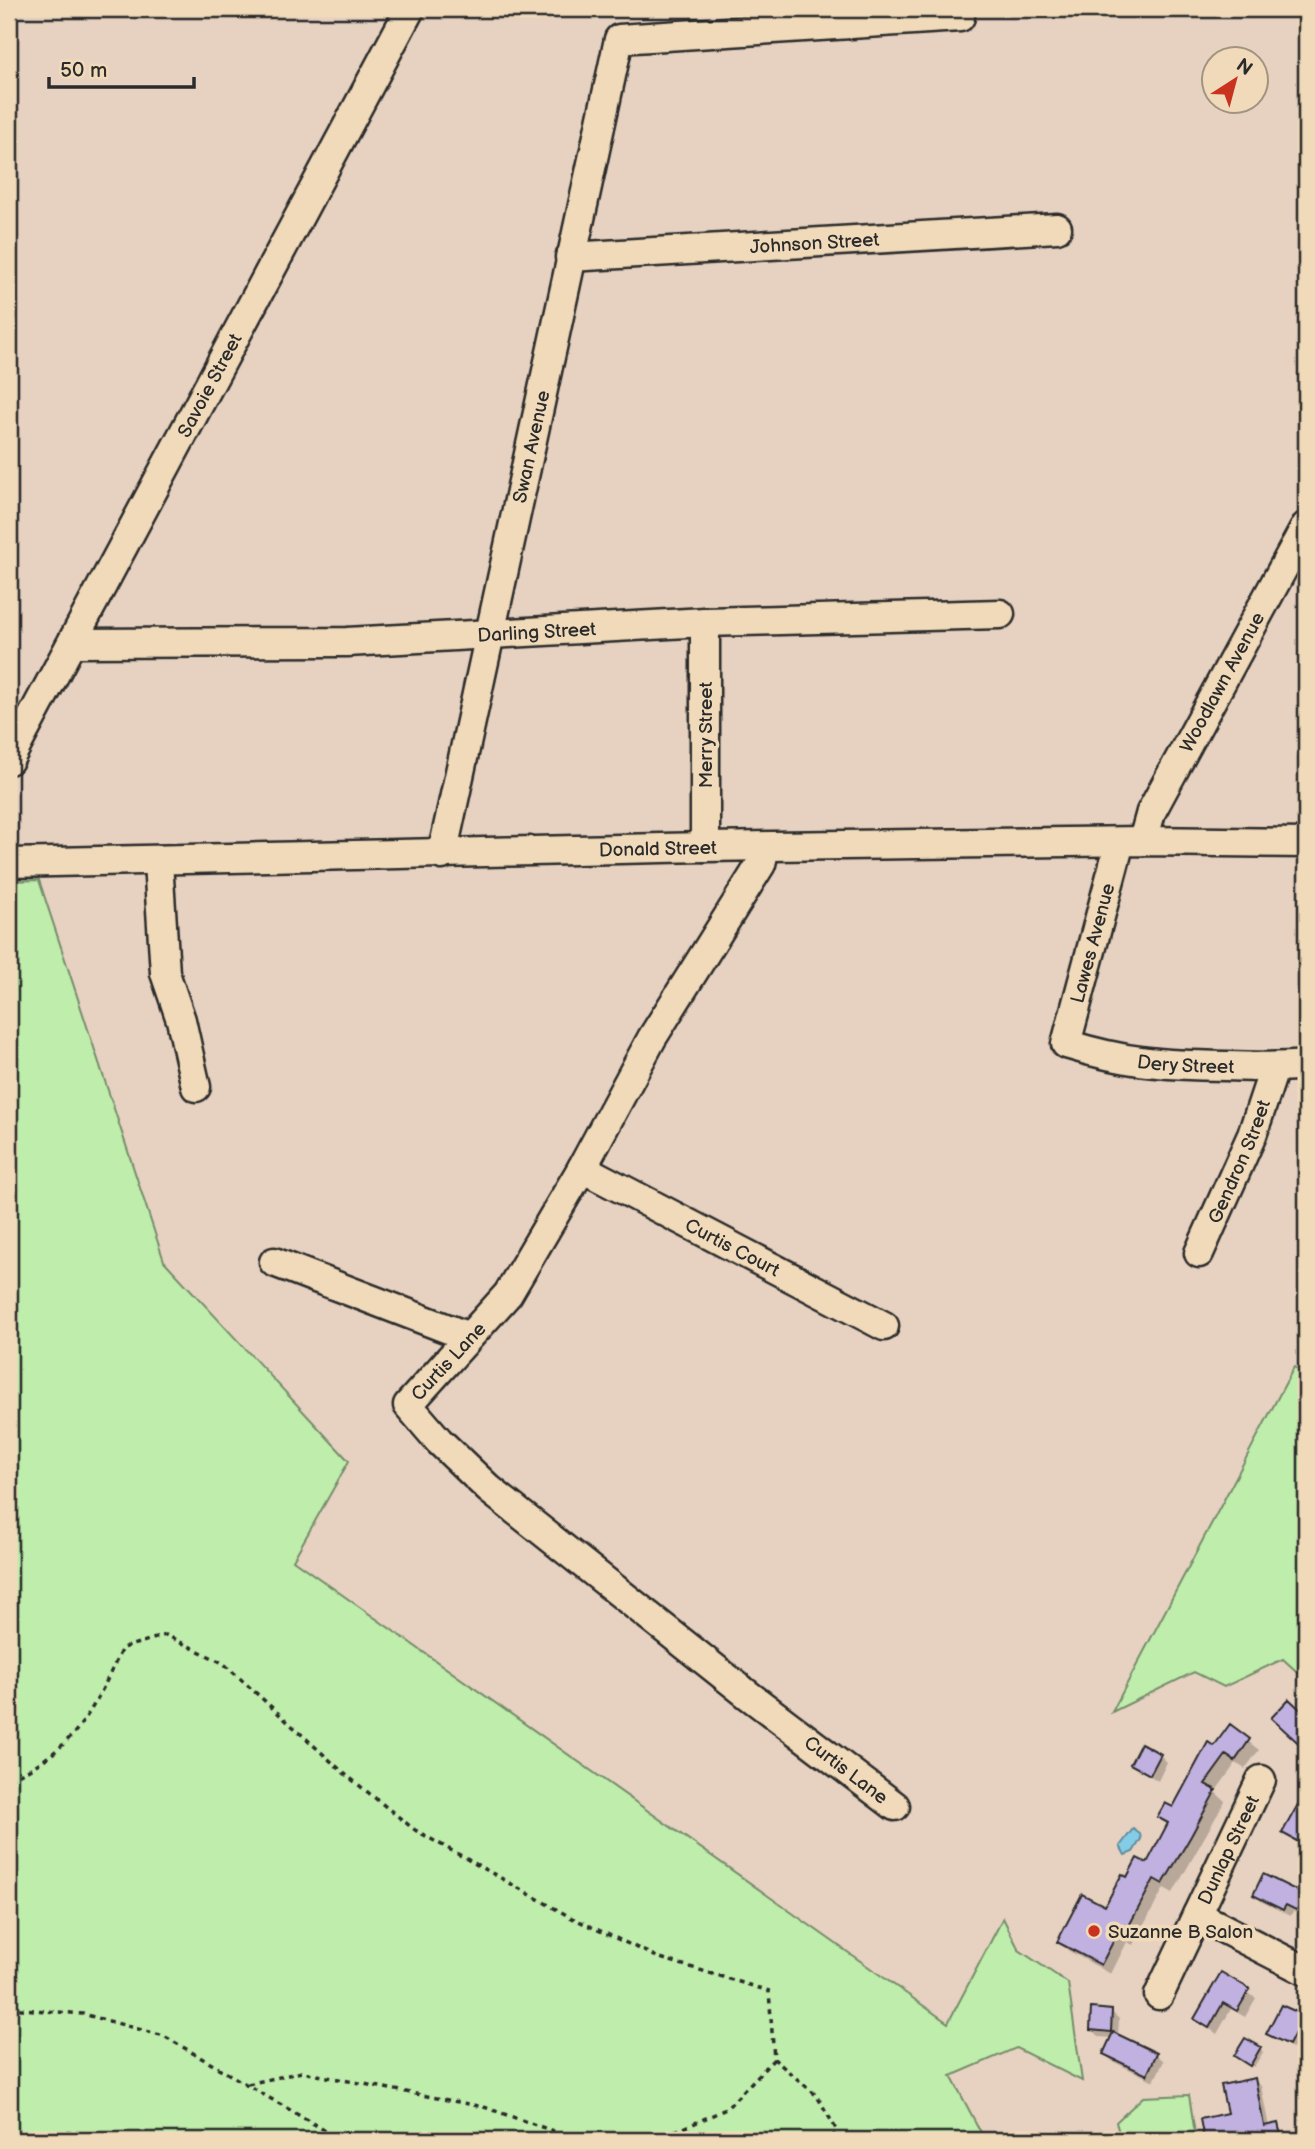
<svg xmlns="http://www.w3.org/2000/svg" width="1315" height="2149" font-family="'Balsamiq Sans',sans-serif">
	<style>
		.green { fill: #bfedab; stroke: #758c6b; stroke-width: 2 }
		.water { fill: #85cce6; stroke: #618c9b; stroke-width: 2 }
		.shadow { fill: #0003 }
		.building { fill: #c1b1e1; stroke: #2b2b2b; stroke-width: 2 }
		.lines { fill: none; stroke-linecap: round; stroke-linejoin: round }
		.minor-casing { stroke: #2b2b2b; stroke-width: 33 }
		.path { stroke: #2b2b2b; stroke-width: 3.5; stroke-dasharray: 5 5; stroke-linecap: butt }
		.minor { stroke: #f0dab9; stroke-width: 28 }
		.poi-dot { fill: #c8321e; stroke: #f0dab9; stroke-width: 2.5 }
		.labels { text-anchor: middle; stroke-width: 7; stroke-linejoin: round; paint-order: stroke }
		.street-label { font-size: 19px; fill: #2b2b2b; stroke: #f0dab9 }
		.poi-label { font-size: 19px; fill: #2b2b2b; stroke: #f0dab9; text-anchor: start }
	</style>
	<rect width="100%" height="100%" fill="#e7d2c1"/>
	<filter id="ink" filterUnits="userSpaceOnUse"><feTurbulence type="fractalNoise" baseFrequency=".0143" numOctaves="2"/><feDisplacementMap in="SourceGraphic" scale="14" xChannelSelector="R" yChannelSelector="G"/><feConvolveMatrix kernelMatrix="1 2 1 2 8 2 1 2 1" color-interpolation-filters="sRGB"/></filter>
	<g filter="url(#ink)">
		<!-- green -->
		<path class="green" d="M39,880L164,1261L349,1461L293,1560L948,2023L1003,1918L1019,1950L1068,1983L1082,2081L1016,2048L951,2076L985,2140H9V881Z
			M1294,1367L1306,1374V1680L1283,1659L1224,1687L1194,1672L1112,1712Z
			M1189,2095L1196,2140H1121L1116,2122L1143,2097Z"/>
		<!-- water -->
		<path class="water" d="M1133,1829L1140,1834L1141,1839L1133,1852L1125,1855L1120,1846Z"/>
		<!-- shadow -->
		<path class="shadow" d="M1230,1727L1259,1750L1245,1769L1236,1763L1215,1792L1225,1801L1173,1893L1164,1888L1133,1945L1127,1942L1111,1974L1069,1951L1059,1942L1105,1908L1128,1879L1147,1865L1169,1826L1160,1817L1173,1809Z
			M1160,1755L1167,1762L1158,1781L1132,1764Z
			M1306,1794V1848L1285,1832Z
			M1264,1876L1306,1897V1917L1293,1911L1291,1916L1262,1902L1255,1894Z
			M1221,1975L1256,1998L1245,2017L1231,2009L1217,2034L1196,2019Z
			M1112,2012L1119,2019L1118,2036L1156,2054L1164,2061L1154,2081L1112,2061L1105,2054L1112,2038L1099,2037L1092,2030Z
			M1302,2017L1306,2021V2031L1297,2051L1269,2034Z
			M1260,2048L1263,2052L1254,2067L1239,2059Z
			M1254,2080L1261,2086L1269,2127L1278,2125L1287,2140H1209Z"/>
		<!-- building -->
		<path class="building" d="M1289,1699L1306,1715V1750L1271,1718Z
			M1230,1724L1250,1739L1235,1761L1226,1755L1205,1784L1216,1790L1191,1836L1163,1884L1154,1879L1123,1937L1117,1934L1101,1965L1057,1942L1082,1894L1105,1906L1122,1874L1127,1877L1137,1858L1147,1863L1168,1823L1157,1817L1165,1803L1173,1807L1208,1742L1214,1746Z
			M1141,1743L1161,1754L1150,1775L1130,1764Z
			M1306,1790V1846L1282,1833Z
			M1263,1874L1306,1895V1915L1286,1905L1283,1910L1253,1895Z
			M1221,1972L1250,1989L1237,2011L1223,2003L1209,2028L1194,2019Z
			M1281,2005L1304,2015L1289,2045L1266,2034Z
			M1091,2008L1112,2010L1111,2032L1090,2030Z
			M1113,2032L1157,2053L1147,2075L1103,2054Z
			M1245,2038L1261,2047L1250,2066L1234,2056Z
			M1255,2078L1264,2126L1278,2123L1282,2140H1204L1200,2119L1227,2113L1221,2085Z"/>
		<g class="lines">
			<!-- minor casing -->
			<g class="minor-casing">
				<g id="minor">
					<path id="s1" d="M570,257L1057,228"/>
					<path d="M705,622V847"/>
					<path id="s2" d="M73,643L347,642L705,622L1000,614"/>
					<path id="s3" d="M9,760L410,9"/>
					<path id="s4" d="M1143,841L1151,812L1306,526"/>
					<path id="s5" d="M1120,842L1066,1044C1127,1063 1163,1065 1226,1066C1253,1067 1279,1068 1306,1065"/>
					<path id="s6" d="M765,847L761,864L652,1038L582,1168L508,1294L408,1405L439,1441L489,1489L747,1694L895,1806"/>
					<path id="s7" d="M442,855L619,39L960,17"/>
					<path d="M158,862L165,973L181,1020L196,1087"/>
					<path id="s8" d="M9,863L705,847L1143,841L1306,843"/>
					<path id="s9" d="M582,1168L884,1326"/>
					<path id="s10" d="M1199,1253L1252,1135L1274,1069"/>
					<path d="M274,1262L469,1337"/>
					<path d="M1197,1915L1306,1971"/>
					<path id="s11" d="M1159,1995L1261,1780"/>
				</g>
			</g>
			<!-- path -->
			<path class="path" d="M9,1779C76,1749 93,1711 122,1648L166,1635L223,1663L345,1774L415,1830L572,1918L657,1957L769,1991L774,2059L817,2096L836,2129L832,2140
				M9,2008L83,2014L164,2036L341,2140
				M248,2084L302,2072L484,2107L579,2140
				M646,2140L684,2128L726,2109L774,2059"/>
			<!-- minor -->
			<use href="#minor" class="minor"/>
		</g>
	</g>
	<!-- markers -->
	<circle class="poi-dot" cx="1094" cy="1931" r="7"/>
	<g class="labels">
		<!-- street labels -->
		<g class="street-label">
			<text dy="7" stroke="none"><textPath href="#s1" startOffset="245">Johnson Street</textPath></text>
			<text dy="7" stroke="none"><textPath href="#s3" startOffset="425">Savoie Street</textPath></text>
			<text dy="7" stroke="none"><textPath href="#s7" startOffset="418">Swan Avenue</textPath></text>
			<text dy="7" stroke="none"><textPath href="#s2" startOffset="464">Darling Street</textPath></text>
			<text dy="7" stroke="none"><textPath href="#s4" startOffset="178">Woodlawn Avenue</textPath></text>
			<text transform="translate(705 735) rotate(-90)" y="7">Merry Street</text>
			<text dy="7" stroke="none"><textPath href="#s8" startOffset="649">Donald Street</textPath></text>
			<text transform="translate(1092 943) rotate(-75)" y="7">Lawes Avenue</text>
			<text dy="7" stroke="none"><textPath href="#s5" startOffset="331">Dery Street</textPath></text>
			<text dy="7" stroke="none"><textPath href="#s10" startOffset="100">Gendron Street</textPath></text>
			<text dy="7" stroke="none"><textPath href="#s9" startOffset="170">Curtis Court</textPath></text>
			<text transform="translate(448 1361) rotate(-47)" y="7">Curtis Lane</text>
			<text dy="7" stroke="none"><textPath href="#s6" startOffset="1237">Curtis Lane</textPath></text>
			<text dy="7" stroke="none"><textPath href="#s11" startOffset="161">Dunlap Street</textPath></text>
		</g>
		<!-- poi labels -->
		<g class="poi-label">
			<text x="1108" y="1938">Suzanne B Salon</text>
		</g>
	</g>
	<!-- margin -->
	<rect width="1315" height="2149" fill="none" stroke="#f0dab9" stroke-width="35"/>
	<rect x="18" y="18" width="1280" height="2114" fill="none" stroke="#2b2b2b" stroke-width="2.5" filter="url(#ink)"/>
	<!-- north arrow -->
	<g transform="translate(1235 80) rotate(36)"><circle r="33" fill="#f0dab9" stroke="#a19480" stroke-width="2"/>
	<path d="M0-5L12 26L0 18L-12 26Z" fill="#c8321e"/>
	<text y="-10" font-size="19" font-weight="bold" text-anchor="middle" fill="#2b2b2b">N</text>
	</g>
	<!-- scale -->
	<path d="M49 77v10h145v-10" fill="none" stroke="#2b2b2b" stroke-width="3.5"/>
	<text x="60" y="77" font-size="21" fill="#2b2b2b" stroke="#f0dab9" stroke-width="5" paint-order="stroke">50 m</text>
</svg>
